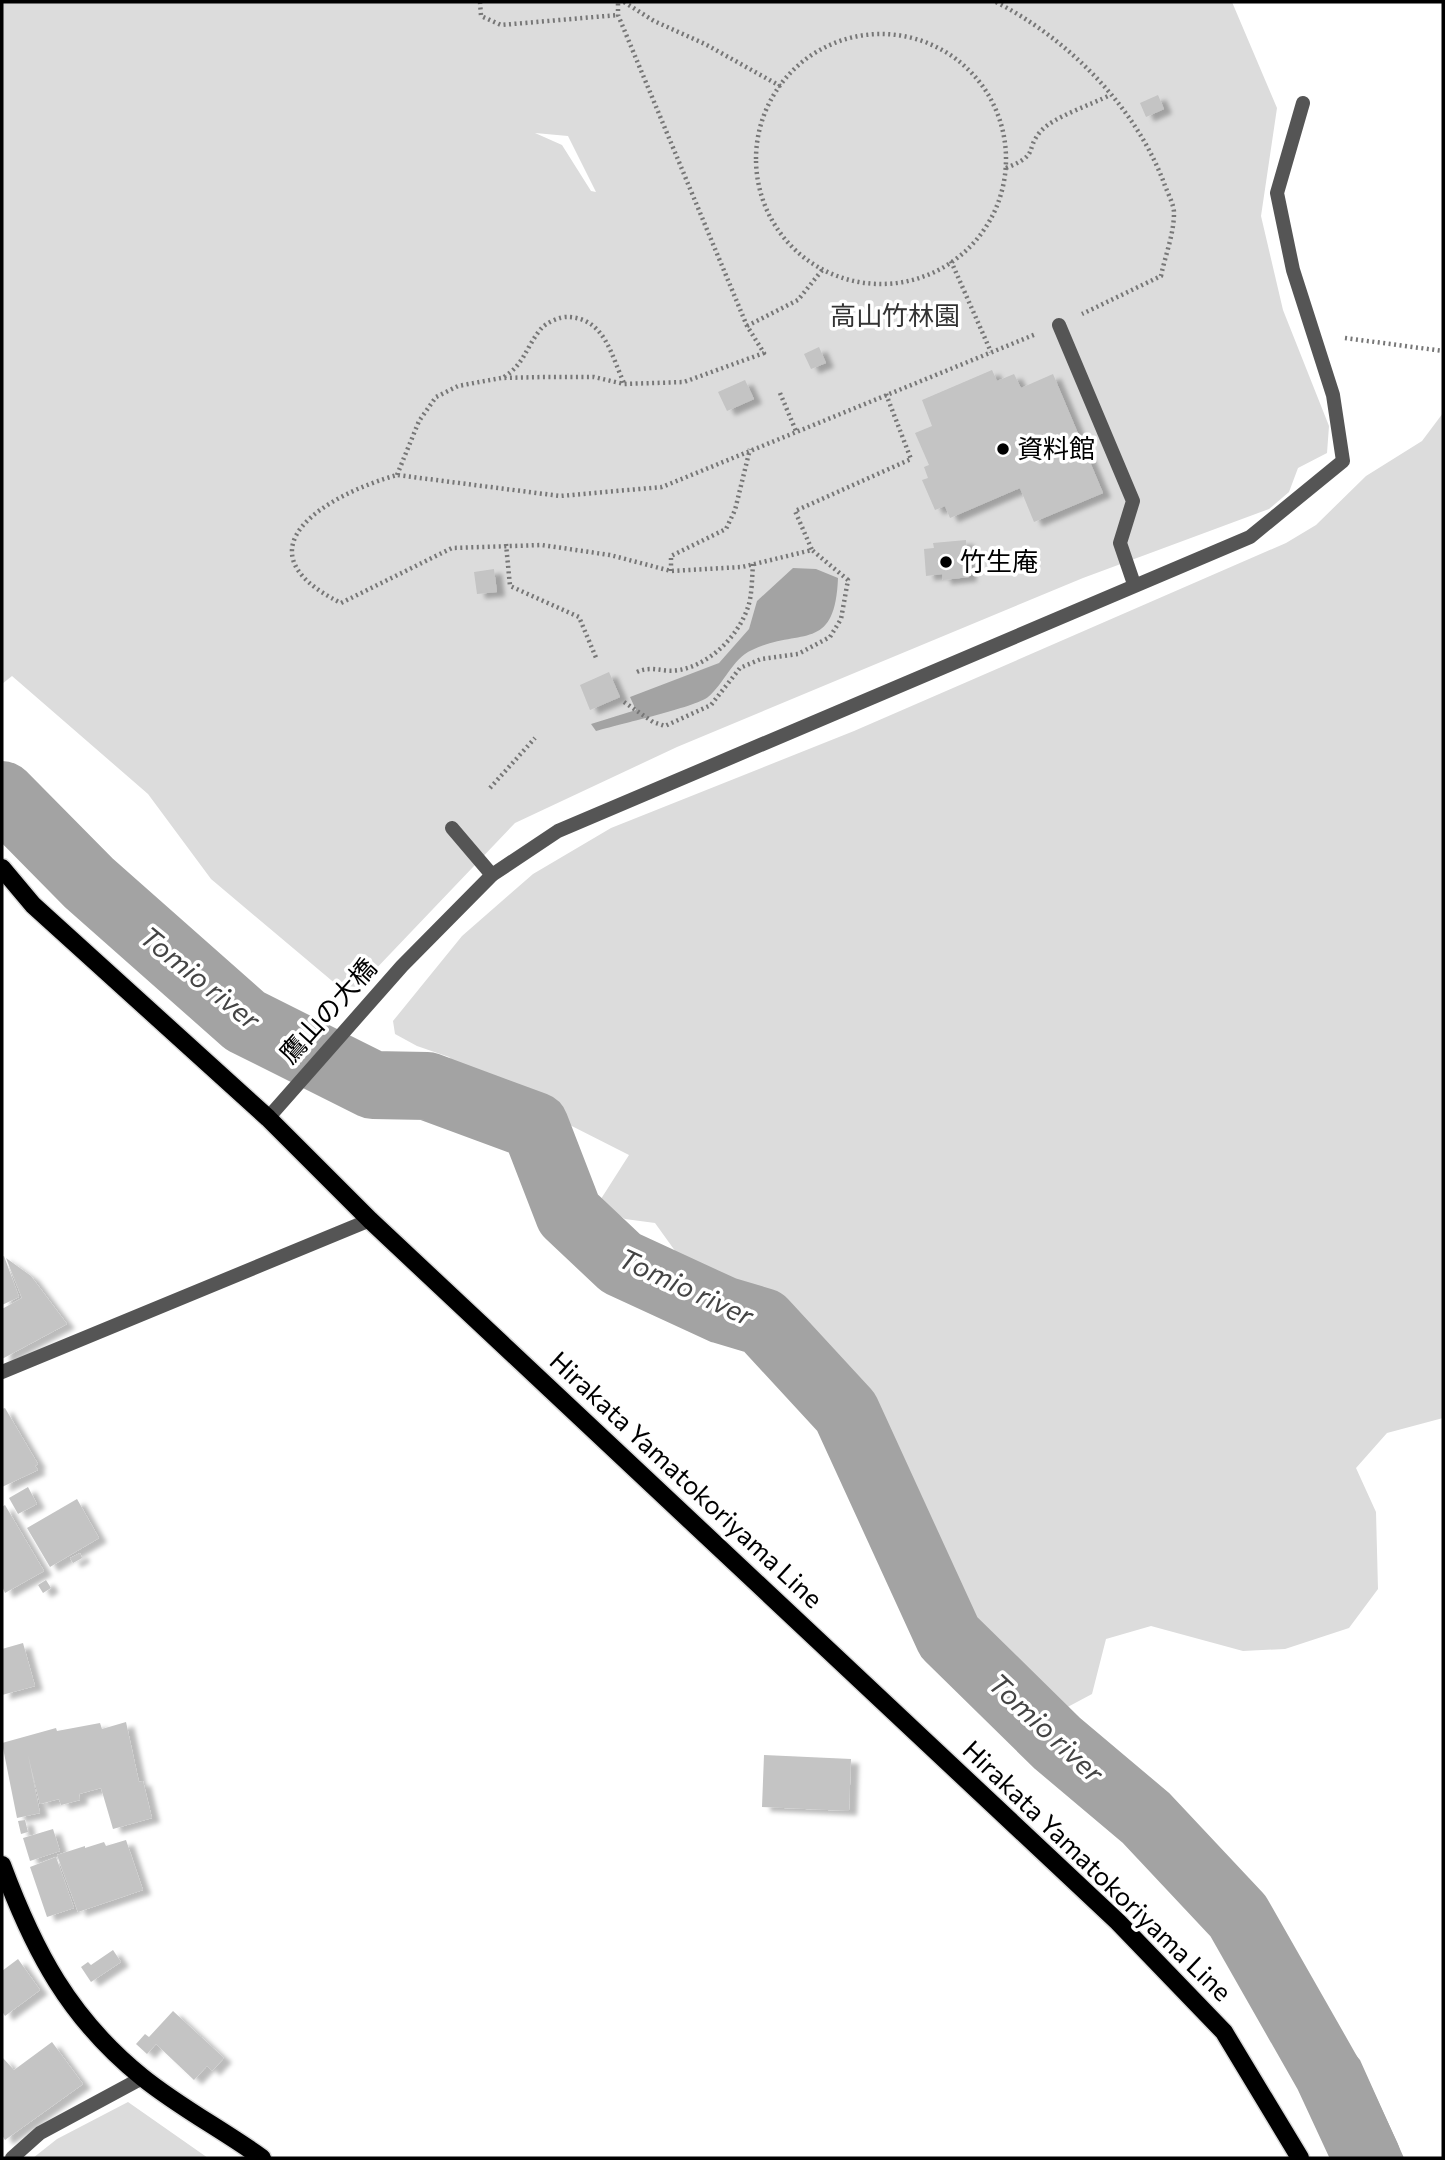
<svg xmlns="http://www.w3.org/2000/svg" width="1445" height="2160" font-family="Commissioner,'Noto Sans JP',sans-serif">
	<style>
		.green { fill: #dcdcdc; fill-rule: evenodd }
		.water { fill: #a3a3a3 }
		.lines { fill: none; stroke-linecap: round; stroke-linejoin: round }
		.river { stroke: #a3a3a3; stroke-width: 68 }
		.building { fill: #c4c4c4; filter: url(#shadow) }
		.primary-casing { stroke: #dbdbdb; stroke-width: 21 }
		.path { stroke: #777; stroke-width: 4.5; stroke-dasharray: 2 3.5; stroke-linecap: butt }
		.service { stroke: #555; stroke-width: 14 }
		.minor { stroke: #555; stroke-width: 14 }
		.primary { stroke: #000; stroke-width: 18 }
		.poi-dot { fill: #000; stroke: #fff; stroke-width: 2.5 }
		.labels { text-anchor: middle; stroke-width: 7; stroke-linejoin: round; paint-order: stroke }
		.park-label { font-size: 26px; fill: #333; stroke: #fff }
		.poi-label { font-size: 26px; fill: #000; stroke: #fff; text-anchor: start }
		.street-label { font-size: 26px; fill: #000; stroke: #fff }
		.water-label { font-size: 28px; font-style: italic; fill: #444; stroke: #fff }
	</style>
	<defs>
		<filter id="shadow"><feDropShadow dx="8" dy="4.5" stdDeviation="2" flood-color="#0004"/></filter>
	</defs>
	<rect width="100%" height="100%" fill="#fff"/>
	<!-- green -->
	<path class="green" d="M2,2H1232L1277,108L1261,216L1283,310L1329,426L1327,453L1298,468L1289,492L1269,509L1083,578L876,664L677,747L515,823L350,996L211,879L148,794L12,676L2,684ZM535,133L568,136L596,192L591,191L562,145Z
		M1443,413V1418L1387,1433L1356,1468L1376,1512L1378,1589L1349,1628L1285,1649L1243,1651L1151,1626L1106,1639L1092,1694L1062,1710L999,1664L960,1587L923,1536L884,1449L822,1343L759,1287L691,1273L655,1223L625,1219L599,1202L629,1155L552,1116L479,1089L449,1057L417,1046L395,1034L393,1021L462,936L533,874L611,828L854,731L1286,543L1316,525L1366,476L1422,441Z
		M128,2102L208,2158H33L57,2139Z"/>
	<!-- water -->
	<path class="water" d="M793,568L816,569L838,578C835,654 800,627 752,650C732,659 724,684 708,697C696,707 616,725 596,731L591,724L636,710L630,697L719,663L749,629L757,601Z
		M1238,1916L1360,2060L1404,2158H1352L1269,2009Z"/>
	<g class="lines">
		<!-- river -->
		<path class="river" d="M2,795L89,883L245,1021L373,1085L427,1086L535,1126L569,1214L621,1263L723,1310L763,1322L846,1412L949,1637L1057,1743L1146,1818L1238,1916L1328,2074L1367,2158"/>
	</g>
	<!-- building -->
	<path class="building" d="M1158,95L1164,109L1146,117L1140,103Z
		M819,347L826,363L811,369L804,354Z
		M992,370L997,381L1014,374L1021,388L1053,374L1103,493L1034,522L1020,488L950,518L945,506L935,510L922,480L928,478L924,467L929,465L915,433L932,426L922,400Z
		M745,380L754,399L727,411L718,392Z
		M966,540L969,577L943,580L942,574L926,576L924,549L934,548L933,543Z
		M494,569L497,592L477,594L474,572Z
		M609,672L620,697L590,710L580,685Z
		M4,1256L19,1297L2,1305V1257Z
		M6,1258L31,1276L67,1324L2,1359V1309L22,1298Z
		M5,1408L38,1464L35,1466L38,1470L2,1487V1409Z
		M28,1487L37,1504L18,1514L9,1498Z
		M77,1499L99,1538L50,1567L27,1528Z
		M5,1505L44,1571L5,1593L2,1586V1507Z
		M80,1553L82,1558L73,1563L70,1558Z
		M46,1580L51,1588L43,1593L38,1585Z
		M23,1643L35,1686L2,1695V1649Z
		M126,1722L139,1782L143,1781L152,1818L113,1829L101,1788L79,1794L80,1800L61,1805L59,1799L40,1804L28,1755L40,1813L17,1818L2,1743L56,1728L57,1731L100,1723L102,1729Z
		M764,1755L851,1759L849,1811L762,1807Z
		M25,1820L28,1832L21,1834L18,1821Z
		M53,1829L60,1851L30,1861L23,1838Z
		M126,1840L143,1890L78,1912L57,1855L85,1846V1848L104,1842L106,1846Z
		M56,1857L74,1908L47,1917L30,1867Z
		M113,1950L121,1962L91,1982L81,1967L88,1962L91,1965Z
		M18,1959L40,1990L5,2016L2,2011V1971Z
		M173,2011L224,2058L212,2071L207,2066L194,2080L156,2044L147,2054L136,2044L145,2034L149,2037Z
		M52,2042L83,2084L5,2140L2,2135V2057L14,2070Z"/>
	<g class="lines">
		<!-- primary casing -->
		<g class="primary-casing">
			<path id="primary" d="M2,868L33,905L268,1118L370,1220L1118,1922L1224,2032L1300,2158
				M2,1865C34,1951 69,2018 142,2077C179,2107 223,2130 262,2158"/>
		</g>
		<!-- path -->
		<path class="path" d="M480,2L481,16L501,25L618,15
			M624,2L654,21L705,44L782,87
			M996,2C1068,39 1135,106 1164,183C1167,192 1174,204 1174,213C1174,234 1165,256 1161,276L1082,314
			M756 159a125 125 0 1 1 250 0a125 125 0 1 1-250 0Z
			M1006,168C1041,154 1024,150 1041,131C1053,117 1093,104 1110,95
			M951,261L991,352
			M747,326L798,300L823,269
			M1345,338L1443,351
			M504,377C525,363 525,349 540,330C545,323 560,316 569,317C605,319 611,355 624,383
			M780,393L796,431
			M886,394L911,459L795,511L812,550L742,567L671,571L610,555L542,545L452,548L341,603C232,549 329,494 397,475L560,496L662,487L1036,334
			M397,475L419,421L436,397L458,386L501,378L544,377H594L624,384L684,382L764,353L747,326L618,15V2
			M506,544L510,586L579,617L597,660
			M671,571V556L726,529L735,510L750,449
			M637,672C652,665 663,673 679,670C709,665 738,637 748,607C752,596 752,577 753,564
			M624,702L653,722L665,726L711,705L740,668L761,659L798,654L830,637L841,619L848,580L812,550
			M490,788L535,738"/>
		<!-- service -->
		<path class="service" d="M1059,325L1133,501L1120,543L1134,584
			M452,828L492,875"/>
		<!-- minor -->
		<path class="minor" d="M268,1118L402,966L492,875L558,831L1250,537L1343,461L1333,395L1293,270L1277,193L1303,103
			M2,1372L370,1220
			M12,2158L40,2133L142,2078"/>
		<!-- primary -->
		<use href="#primary" class="primary"/>
	</g>
	<!-- markers -->
	<g class="poi-dot">
		<circle cx="1003" cy="449" r="7"/>
		<circle cx="946" cy="562" r="7"/>
	</g>
	<g class="labels">
		<!-- park labels -->
		<g class="park-label">
			<text x="895" y="325">高山竹林園</text>
		</g>
		<!-- poi labels -->
		<g class="poi-label">
			<text x="1017" y="458">資料館</text>
			<text x="960" y="571">竹生庵</text>
		</g>
		<!-- street labels -->
		<g class="street-label">
			<text transform="translate(328 1011) rotate(-48)" y="9">鷹山の大橋</text>
			<text transform="translate(686 1480) rotate(43)" y="9">Hirakata Yamatokoriyama Line</text>
			<text transform="translate(1097 1871) rotate(44)" y="9">Hirakata Yamatokoriyama Line</text>
		</g>
		<!-- water labels -->
		<g class="water-label">
			<text transform="translate(200 978) rotate(39)" y="10">Tomio river</text>
			<text transform="translate(686 1287) rotate(25)" y="10">Tomio river</text>
			<text transform="translate(1046 1728) rotate(43)" y="10">Tomio river</text>
		</g>
	</g>
	<!-- border -->
	<rect width="1445" height="2160" fill="none" stroke="#000000" stroke-width="7"/>
</svg>
